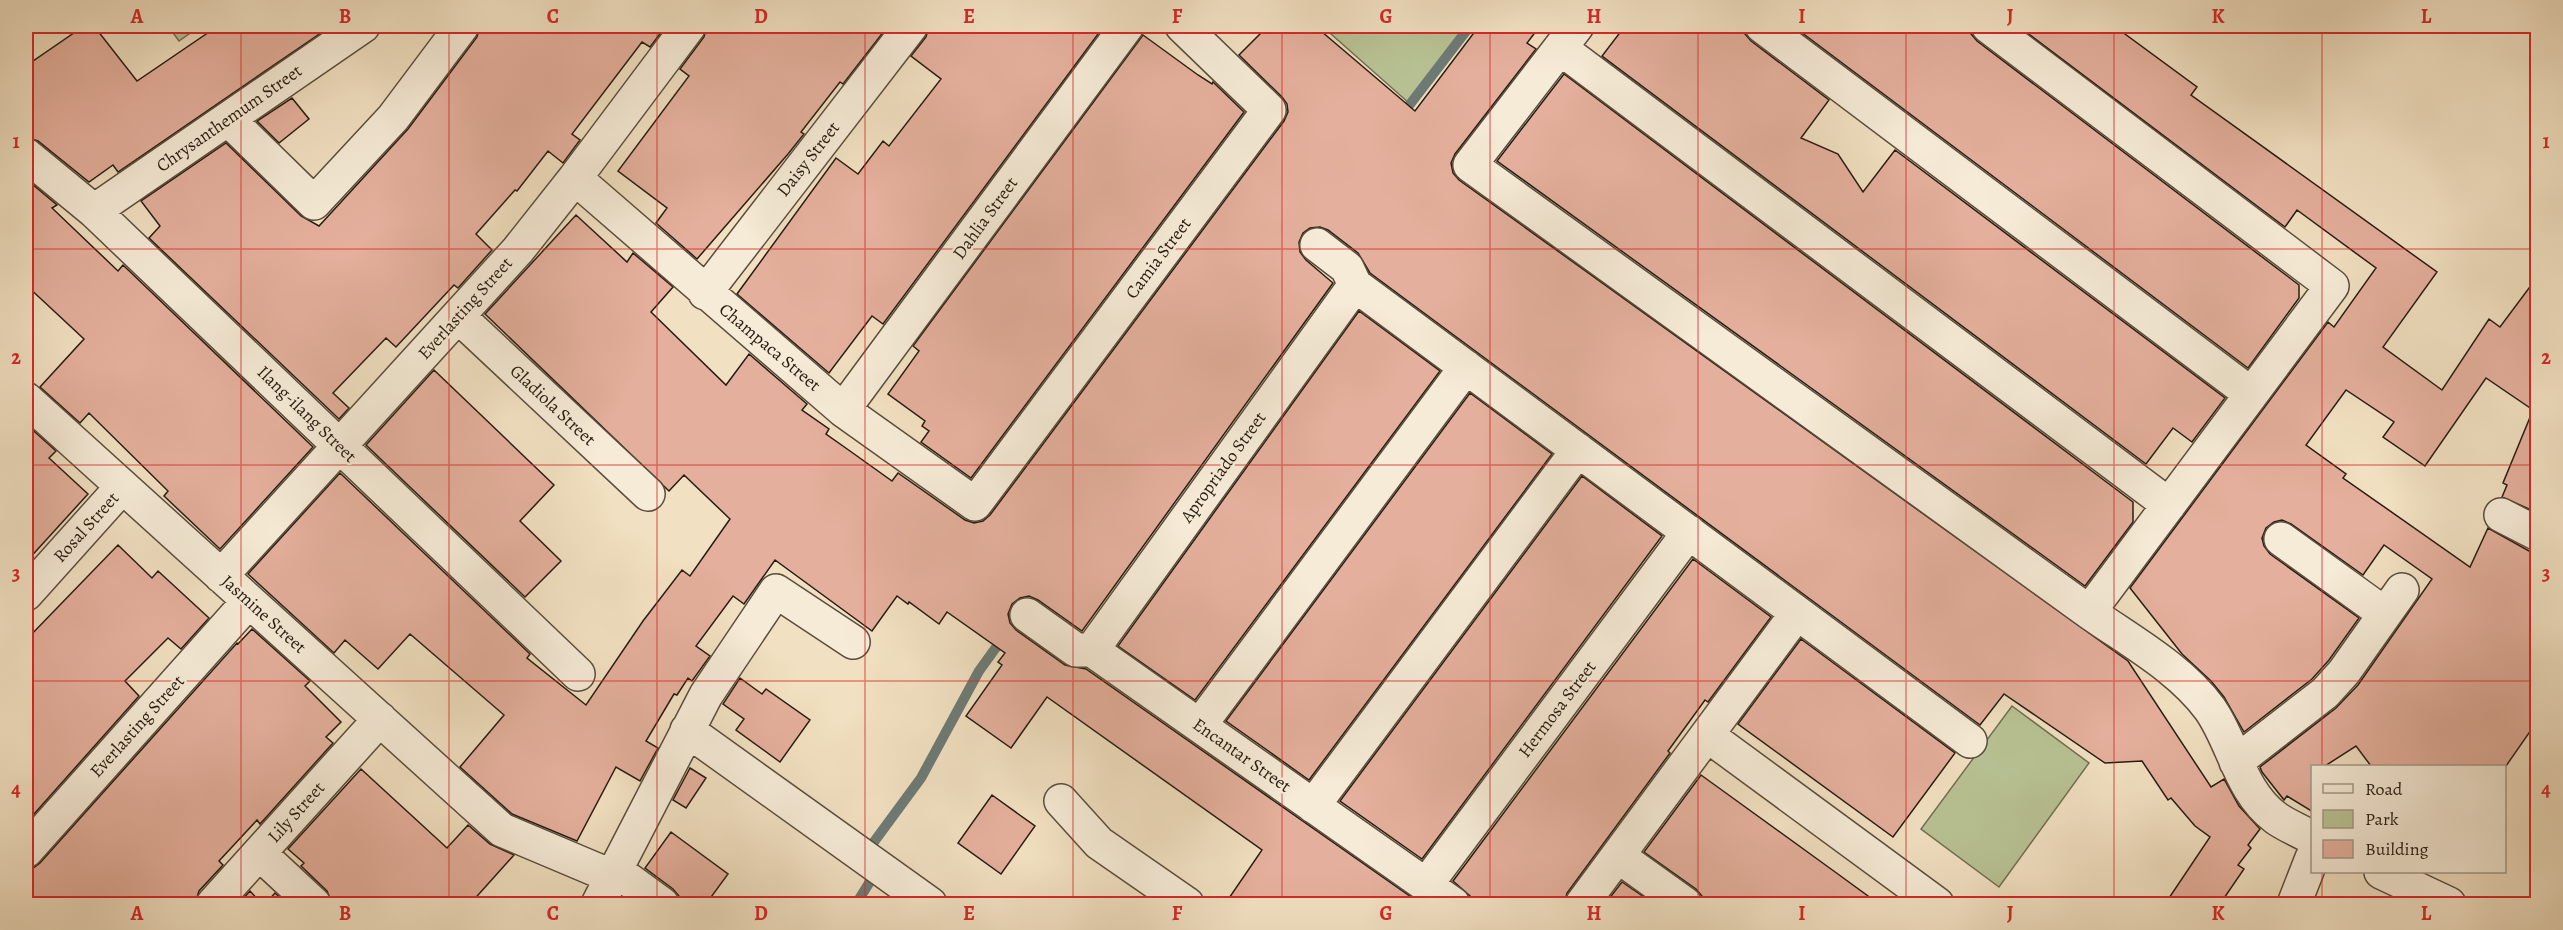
<svg xmlns="http://www.w3.org/2000/svg" width="2563" height="930" font-family="Alegreya,serif">
	<style>
		.green { fill: #b8c294; stroke: #706f52; stroke-width: 1.5 }
		.lines { fill: none; stroke-linecap: round; stroke-linejoin: round }
		.stream { stroke: #6d7b76; stroke-width: 10 }
		.building { fill: #e4af9c; stroke: #271c11; stroke-width: 1.5 }
		.minor-casing { stroke: #5a4d3d; stroke-width: 36 }
		.minor { stroke: #f6ebd7; stroke-width: 33 }
		.grid { fill: none; stroke: #d62828; stroke-width: 1.5; stroke-opacity: 0.55 }
		.labels { text-anchor: middle; stroke-width: 5; stroke-linejoin: round; paint-order: stroke }
		.street-label { font-size: 18px; fill: #271c11; stroke: #f6ebd7 }
		.neatline { fill: none; stroke: #d62828; stroke-width: 2 }
		.grid-label { font-size: 20px; text-anchor: middle; font-weight: bold; fill: #d62828 }
	</style>
	<rect width="100%" height="100%" fill="#f1e0c1"/>
	<filter id="stains"><feTurbulence type="fractalNoise" baseFrequency=".00333" numOctaves="4"/><feColorMatrix values="0 0 0 0 .2 0 0 0 0 .09 0 0 0 0 .02 0 0 0 .5 -.17"/></filter>
	<radialGradient id="worn" r=".72"><stop offset=".6" stop-color="#630" stop-opacity="0"/><stop offset="1" stop-color="#630" stop-opacity=".3"/></radialGradient>
	<!-- green -->
	<path class="green" d="M168,26H200L179,41Z
		M1322,26H1470L1410,104Z
		M2012,706L2089,763L1999,887L1921,829Z"/>
	<g class="lines">
		<!-- stream -->
		<path class="stream" d="M1401,116L1470,26
			M868,850L921,778L979,671L1005,635
			M856,904L871,880"/>
	</g>
	<!-- building -->
	<path class="building" d="M84,26H94L137,81L218,26H331L118,172L113,165L89,182L38,141L26,137V66Z
		M480,26H666L650,47L642,42L572,134L580,140L563,163L548,151L517,191L515,190L476,234L492,250L458,288L454,285L396,347L386,338L333,393L349,408L339,419L149,238L160,226L141,201L226,143L301,216L319,226L408,129L477,37Z
		M707,26H888L843,84L840,82L801,132L804,134L788,154L697,259L656,223L667,208L618,171L689,76L680,69L704,37Z
		M929,26H1104L883,324L872,316L829,373L737,294L836,158L858,174L883,141L889,146L941,79L911,56L926,37Z
		M1268,26H1315L1415,111L1479,26H1540L1527,43L1536,49L1455,154L1451,163L1453,173L1459,180L2128,661L2211,787L2224,779L2239,806L2260,829L2248,845L2251,848L2238,865L2244,869L2220,904H2165L2210,837L2195,826L2171,798L2168,800L2142,761L2105,763L2004,694L1980,725L1370,273L1358,253L1328,230L1320,227L1310,228L1303,233L1299,242L1300,252L1306,260L1333,283L1082,631L1038,600L1029,596L1020,598L1012,604L1008,614L1010,623L1016,630L1065,665L1086,669L1421,904H1225L1262,850L1047,697L1011,748L966,716L1002,665L998,662L1005,653L947,612L939,624L909,602L908,604L897,596L872,631L775,560L744,604L733,596L696,646L710,656L692,681L688,678L677,695L674,694L646,741L658,748L640,781L616,767L577,841L512,814L460,767L504,715L410,634L378,669L345,640L334,653L248,574L340,473L530,654L527,658L586,705L643,621L682,570L690,576L730,519L684,475L669,491L485,314L576,215L627,262L633,253L673,287L651,312L726,385L749,354L807,404L802,410L829,429L826,434L850,451L892,481L898,473L965,520L974,523L983,521L990,515L1284,121L1288,112L1287,104L1282,97L1239,55Z
		M1625,26H1744L1745,34L1751,41L1829,100L1801,138L1838,154L1863,192L1895,150L2225,398L2192,442L2173,428L2146,464L1602,56Z
		M1793,26H1970L1971,34L1977,41L2299,285V298L2248,368Z
		M2018,26H2114L2197,87L2191,95L2437,272L2383,347L2442,390L2489,319L2500,327L2538,276V513L2502,497L2507,485L2503,483L2533,410L2486,378L2425,466L2383,437L2394,422L2346,390L2306,445L2346,474L2343,478L2470,567L2488,528L2529,551L2538,552V720L2506,766H2371L2356,746L2325,766H2313V812L2287,796L2284,800L2262,772L2260,767L2336,708L2358,685L2432,579L2384,545L2363,575L2291,524L2282,520L2274,522L2266,528L2262,538L2264,546L2270,554L2359,618L2329,660L2312,679L2244,732L2224,697L2211,681L2182,654L2130,588L2328,322L2334,327L2376,268L2297,210L2285,227Z
		M1143,35L1198,75L1212,84L1213,82L1244,112L971,478L921,442L929,431L922,426L925,421L888,394L919,351L913,346Z
		M1564,74L2133,502V522L2085,586L1497,161Z
		M292,98L309,119L279,143L257,121Z
		M26,179L57,205L52,208L118,271L123,265L313,447L220,549L164,496L168,491L89,413L80,423L40,387L84,339L26,285Z
		M1359,311L1440,371L1195,700L1118,646Z
		M434,370L554,485L520,521L561,561L525,597L366,445Z
		M1470,393L1552,454L1309,780L1226,721Z
		M26,424L56,451L49,458L88,494L26,562Z
		M1582,476L1662,536L1422,859L1340,801Z
		M118,545L152,578L158,571L209,618L181,649L168,638L125,681L139,696L26,823V640Z
		M1693,559L1771,617L1708,702L1705,700L1668,751L1670,753L1567,893L1564,904H1472L1470,896L1453,881Z
		M252,629L310,681L305,686L341,722L326,737L333,743L260,824L257,820L219,861L223,865L199,891L195,904H26V869H32L40,863L237,643L238,644Z
		M1801,639L1955,753L1893,837L1738,724Z
		M740,678L762,694L766,689L810,720L780,762L736,730L744,719L723,704Z
		M690,768L706,778L686,808L673,800Z
		M361,769L447,848L468,825L490,844L514,855L470,904H332L327,891L301,866L304,863L288,849Z
		M1701,775L1831,869L1879,904H1704L1702,896L1696,889L1644,852Z
		M992,795L1035,826L1001,874L958,843Z
		M671,832L728,874L706,904H680L679,896L673,889L645,868Z
		M1622,882L1654,904H1605Z
		M250,891L262,904H238Z
		M275,893L287,904H265Z"/>
	<g class="lines">
		<!-- minor casing -->
		<g class="minor-casing">
			<path id="minor" d="M1577,26L1470,165L2089,612C2130,641 2180,668 2210,709C2234,743 2240,792 2276,818C2287,826 2301,831 2312,838
				M1762,26L2251,394
				M1988,26L2332,286L2089,612
				M1560,48L2169,505
				M228,119L314,203L393,118L462,26
				M26,155L94,211L578,674
				M575,178L843,410L975,504L1269,110L1182,26
				M94,211L363,26
				M1317,245L1347,268L1355,285L1970,741
				M705,293L911,26
				M458,316L648,494
				M26,399L502,830L611,876
				M843,410L1127,26
				M2501,515L2538,534
				M2281,539L2385,614
				M221,576L518,250L575,178L689,26
				M26,594L122,487
				M1027,615L1076,650H1092L1453,904
				M1092,650L1355,285
				M1200,725L1466,367
				M687,730L930,904
				M1707,735L1937,904
				M2236,762L2325,693L2344,672L2402,590
				M1061,801L1099,843L1187,904
				M1313,806L1578,450
				M26,851L249,601
				M259,853L314,904
				M1618,856L1685,904
				M614,869L662,904
				M2381,872L2449,904
				M1426,885L1689,532
				M213,904L380,719
				M598,904L706,695L776,591L853,642
				M1582,904L1797,613
				M2294,904L2312,858"/>
		</g>
		<!-- minor -->
		<use href="#minor" class="minor"/>
	</g>
	<!-- grid -->
	<path class="grid" d="M241,26V904M449,26V904M657,26V904M865,26V904M1073,26V904M1282,26V904M1490,26V904M1698,26V904M1906,26V904M2114,26V904M2322,26V766M26,249H2538M26,465H2538M26,681H2538M2322,872V904"/>
	<g class="labels">
		<!-- street labels -->
		<g class="street-label">
			<text transform="translate(229 118) rotate(-35)" y="6">Chrysanthemum Street</text>
			<text transform="translate(808 159) rotate(-52)" y="6">Daisy Street</text>
			<text transform="translate(985 218) rotate(-54)" y="6">Dahlia Street</text>
			<text transform="translate(1158 258) rotate(-53)" y="6">Camia Street</text>
			<text transform="translate(465 308) rotate(-48)" y="6">Everlasting Street</text>
			<text transform="translate(770 347) rotate(40)" y="6">Champaca Street</text>
			<text transform="translate(553 405) rotate(43)" y="6">Gladiola Street</text>
			<text transform="translate(307 414) rotate(44)" y="6">Ilang-ilang Street</text>
			<text transform="translate(1223 467) rotate(-54)" y="6">Apropriado Street</text>
			<text transform="translate(86 527) rotate(-48)" y="6">Rosal Street</text>
			<text transform="translate(264 614) rotate(42)" y="6">Jasmine Street</text>
			<text transform="translate(1557 709) rotate(-53)" y="6">Hermosa Street</text>
			<text transform="translate(137 726) rotate(-48)" y="6">Everlasting Street</text>
			<text transform="translate(1242 755) rotate(35)" y="6">Encantar Street</text>
			<text transform="translate(296 812) rotate(-48)" y="6">Lily Street</text>
		</g>
	</g>
	<!-- margin -->
	<rect width="2563" height="930" fill="none" stroke="#f1e0c1" stroke-width="66"/>
	<!-- legend -->
	<rect x="2311" y="765" width="195" height="108" fill="#f6ebd7" stroke="#a39888" stroke-width="1.5"/>
	<rect x="2323" y="784" width="30" height="9" fill="#f6ebd7" stroke="#a39888" stroke-width="1.5"/>
	<text x="2365" y="795" font-size="18" fill="#271c11">Road</text>
	<rect x="2323" y="810" width="30" height="18" fill="#b8c294" stroke="#a39888" stroke-width="1.5"/>
	<text x="2365" y="825" font-size="18" fill="#271c11">Park</text>
	<rect x="2323" y="840" width="30" height="18" fill="#e4af9c" stroke="#a39888" stroke-width="1.5"/>
	<text x="2365" y="855" font-size="18" fill="#271c11">Building</text>
	<rect x="33" y="33" width="2497" height="864" class="neatline"/>
	<g class="grid-label">
		<text x="137" y="23">A</text>
		<text x="345" y="23">B</text>
		<text x="553" y="23">C</text>
		<text x="761" y="23">D</text>
		<text x="969" y="23">E</text>
		<text x="1177" y="23">F</text>
		<text x="1386" y="23">G</text>
		<text x="1594" y="23">H</text>
		<text x="1802" y="23">I</text>
		<text x="2010" y="23">J</text>
		<text x="2218" y="23">K</text>
		<text x="2426" y="23">L</text>
		<text x="16" y="148">1</text>
		<text x="2546" y="148">1</text>
		<text x="16" y="364">2</text>
		<text x="2546" y="364">2</text>
		<text x="16" y="580">3</text>
		<text x="2546" y="580">3</text>
		<text x="16" y="796">4</text>
		<text x="2546" y="796">4</text>
		<text x="137" y="920">A</text>
		<text x="345" y="920">B</text>
		<text x="553" y="920">C</text>
		<text x="761" y="920">D</text>
		<text x="969" y="920">E</text>
		<text x="1177" y="920">F</text>
		<text x="1386" y="920">G</text>
		<text x="1594" y="920">H</text>
		<text x="1802" y="920">I</text>
		<text x="2010" y="920">J</text>
		<text x="2218" y="920">K</text>
		<text x="2426" y="920">L</text>
	</g>
	<rect width="100%" height="100%" filter="url(#stains)"/>
	<rect width="100%" height="100%" fill="url(#worn)"/>
</svg>
